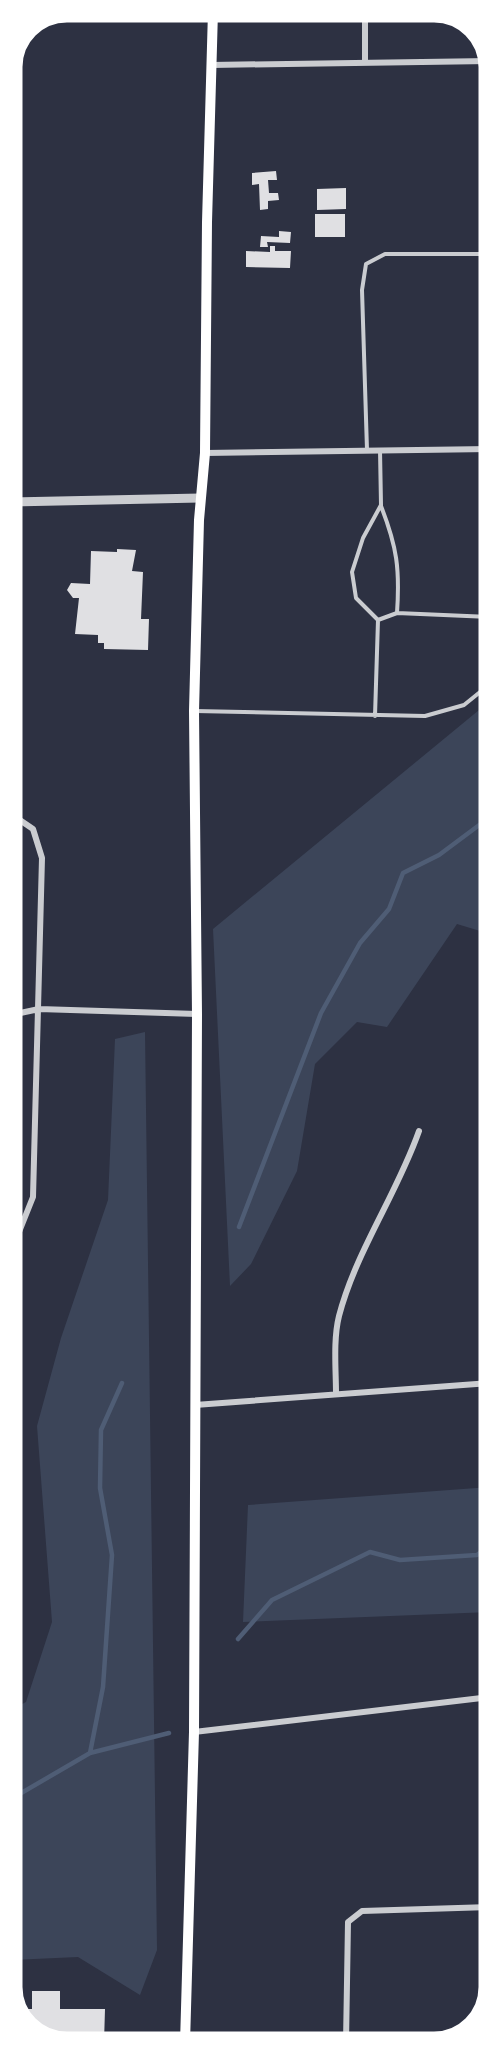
<svg xmlns="http://www.w3.org/2000/svg" width="501" height="2054" font-family="Inter,sans-serif">
	<style>
		.green { fill: #3c4559 }
		.lines { fill: none; stroke-linecap: round; stroke-linejoin: round }
		.stream { stroke: #4f5d75; stroke-width: 4.5 }
		.building { fill: #e0e0e3 }
		.service { stroke: #caccd0; stroke-width: 4 }
		.minor { stroke: #caccd0; stroke-width: 6 }
		.tertiary { stroke: #caccd0; stroke-width: 9 }
		.secondary { stroke: #fff; stroke-width: 10 }
		.rim { fill: none; stroke: #fff; stroke-width: 3 }
	</style>
	<rect width="100%" height="100%" fill="#2d3142"/>
	<!-- green -->
	<path class="green" d="M490,701V934L457,924L387,1027L357,1022L315,1064L297,1171L251,1264L230,1286L213,929Z
		M145,1032L157,1950L140,1995L78,1957L12,1960L11,1710L26,1702L52,1622L37,1426L61,1338L108,1200L115,1039Z
		M490,1487V1612L243,1622L248,1505Z"/>
	<g class="lines">
		<!-- stream -->
		<path class="stream" d="M239,1227L321,1013L360,943L389,909L403,873L439,855L490,817
			M238,1639L272,1600L370,1552L400,1560L477,1555L490,1545
			M90,1753L103,1687L112,1555L100,1488L101,1430L122,1383
			M11,1799L90,1753L169,1733"/>
	</g>
	<!-- building -->
	<path class="building" d="M276,171L277,180H268L269,193H278L279,200L268,201V209L260,210L259,184L252,185V173Z
		M346,188V209L317,210V189Z
		M315,214H345V237H315Z
		M279,231L291,232L290,243L267,242L268,247H260L261,236L279,237Z
		M270,246H275V251H291L290,268L246,267V251L270,252Z
		M117,549L136,550L132,571L143,572L141,619H149L148,650L104,649V643H98V635L75,634L79,598H73L67,590L71,583L90,584L91,551L117,552Z
		M32,1991H60V2009H105L104,2043H60L27,2027L18,2009H32Z"/>
	<g class="lines">
		<!-- service -->
		<path class="service" d="M367,450L362,290L366,264L385,254H490
			M381,506C397,547 400,569 397,613L490,617
			M378,620L397,613
			M195,711L425,716L464,705L490,684
			M375,716L378,620L356,598L352,572L363,538L381,505L380,450"/>
		<!-- minor -->
		<path class="minor" d="M365,63V11
			M211,65L489,61
			M205,453L490,449
			M11,814L33,829L42,858L33,1197L11,1252
			M11,1015L39,1009L197,1014
			M336,1394C336,1370 333,1340 339,1316C356,1251 397,1194 419,1131
			M195,1405L490,1383
			M194,1732L490,1697
			M346,2043L348,1922L362,1911L490,1907"/>
		<!-- tertiary -->
		<path class="tertiary" d="M11,502L200,498"/>
		<!-- secondary -->
		<path class="secondary" d="M185,2043L194,1732L197,1014L194,711L199,520L205,453L207,222L213,11"/>
	</g>
	<!-- crop -->
	<path d="M0 0H501V2054H0ZM67 21H434A46 46 0 0 1 480 67V1987A46 46 0 0 1 434 2033H67A46 46 0 0 1 21 1987V67A46 46 0 0 1 67 21Z" fill="#fff" fill-rule="evenodd"/>
	<path class="rim" d="M67 21H434A46 46 0 0 1 480 67V1987A46 46 0 0 1 434 2033H67A46 46 0 0 1 21 1987V67A46 46 0 0 1 67 21Z"/>
</svg>
